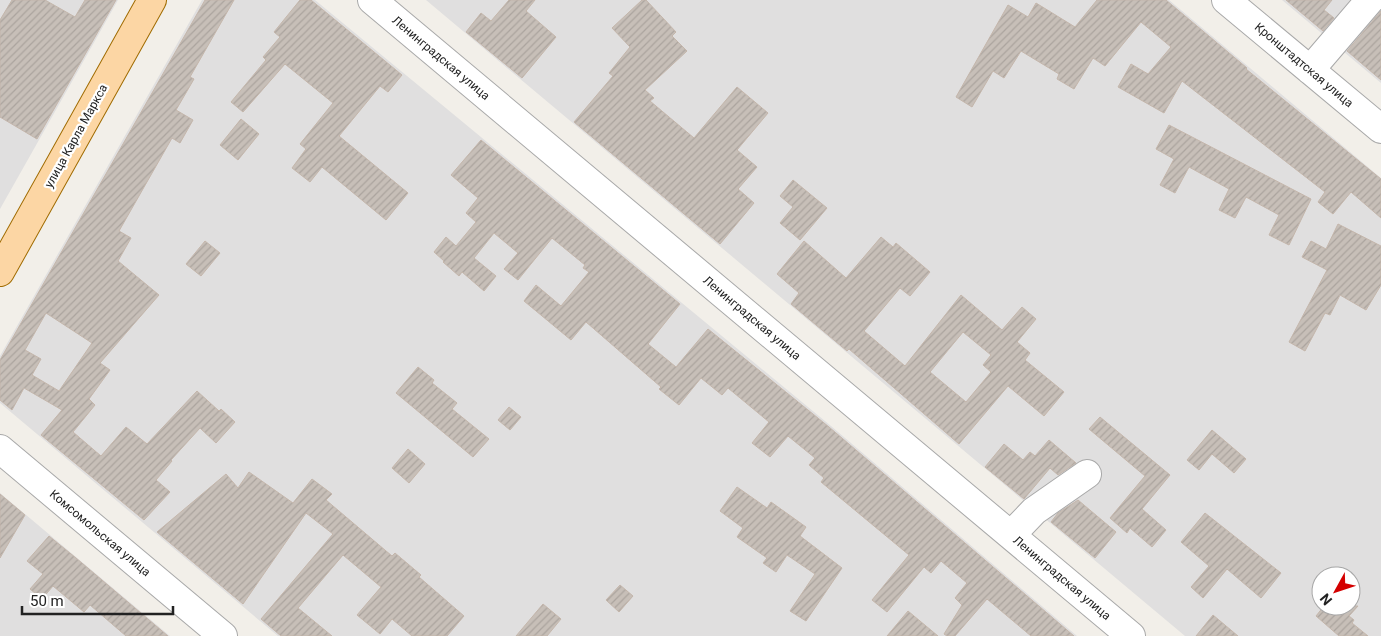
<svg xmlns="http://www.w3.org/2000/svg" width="1381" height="636" font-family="Roboto,sans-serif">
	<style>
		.residential { fill: #e0dfdf; fill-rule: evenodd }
		.building { fill: url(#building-hatch); stroke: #c4b6ab; fill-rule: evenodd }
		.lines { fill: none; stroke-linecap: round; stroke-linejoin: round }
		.minor-casing { stroke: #a9a9a9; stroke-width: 30 }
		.major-casing { stroke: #a06b00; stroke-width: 30 }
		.minor { stroke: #fff; stroke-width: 28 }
		.major { stroke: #fcd6a4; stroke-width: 28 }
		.labels { text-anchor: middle; stroke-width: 4.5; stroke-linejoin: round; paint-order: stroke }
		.street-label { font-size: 12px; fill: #222; stroke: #fff }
	</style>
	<defs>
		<pattern id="building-hatch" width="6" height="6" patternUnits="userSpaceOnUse" patternTransform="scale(1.25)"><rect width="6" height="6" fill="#c7bfb8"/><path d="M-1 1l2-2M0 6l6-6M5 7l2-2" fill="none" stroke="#aba49e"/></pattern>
	</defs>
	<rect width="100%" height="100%" fill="#f2efe9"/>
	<!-- residential -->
	<path class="residential" d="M0,0H118L0,209Z
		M202,0H315L831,426L1077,636H278L0,403V356Z
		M426,0H1169L1381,178V636H1185ZM1321,576H1351V606H1321Z
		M1282,0H1381V83Z
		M0,493L170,636H0Z"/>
	<!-- building -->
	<path class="building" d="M12,0H45L75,17L85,0H116L37,139L0,117V20Z
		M205,0H234L190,77L194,79L176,110L193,120L180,143L172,138L119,231L131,238L118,261L159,295L100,363L110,370L89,399L95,405L73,432L101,456L126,427L147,444L197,391L219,411L221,409L235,422L216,443L200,428L171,460L172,461L156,480L170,492L144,520L41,435L62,410L24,388L12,410L0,400V360ZM46,313L92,343L59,391L32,375L41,359L25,350Z
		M300,0H311L402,75L388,92L380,86L339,136L408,193L386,220L322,167L310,182L292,168L306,149L300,144L333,103L285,64L243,112L231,102L266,60L263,57L280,37L274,32Z
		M509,0H535L526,11L556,37L522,78L466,32L481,13L491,21Z
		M642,0H646L676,32L672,36L687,51L645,90L654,98L650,101L694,138L737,87L768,113L737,150L757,167L738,189L754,203L720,244L574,122L613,76L609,73L630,47L612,28Z
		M1097,0H1166L1247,68L1246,69L1381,179V218L1351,192L1333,214L1318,202L1325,192L1182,81L1164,113L1118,87L1131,64L1148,74L1171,47L1141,22L1105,66L1093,58L1074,89L1057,79L1059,74L1021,51L1004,78L993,71L972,107L956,97L1008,5L1028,17L1036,3L1075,27Z
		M1286,0H1332L1324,10L1334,18L1323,31Z
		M1381,11V80L1347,51Z
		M241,119L259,134L238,160L220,145Z
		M1169,125L1311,199L1289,245L1269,235L1279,215L1246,197L1235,218L1219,210L1229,189L1189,167L1175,193L1160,185L1174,159L1156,149Z
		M481,140L680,304L648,344L676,367L708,329L829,427L1074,636H1031L987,599L955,636H947L944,634L962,605L955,598L967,583L941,561L931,573L924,567L887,612L872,600L909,555L821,482L824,478L809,465L815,458L788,436L770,457L752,443L769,422L728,388L722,395L701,378L679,405L659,389L661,387L586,322L571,340L524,301L536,285L561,306L589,272L583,268L585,265L552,238L518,280L504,269L518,253L494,233L474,258L496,276L484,291L462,272L459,276L443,262L444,261L434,252L446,237L456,246L476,222L466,213L478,198L451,175Z
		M793,180L827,208L800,240L780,223L793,207L780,196Z
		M1338,224L1381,246V285L1366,310L1340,295L1330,315L1325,313L1305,351L1289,342L1327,270L1302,257L1311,241L1326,249Z
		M881,237L893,247L896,243L930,272L910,296L900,288L864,331L905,366L961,295L1002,330L1022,307L1036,319L1017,342L1030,353L1025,360L1064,392L1044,416L1008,386L959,444L849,349L847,351L791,304L799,293L777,274L804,241L846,278ZM963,332L991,355L983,365L991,372L966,402L930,372Z
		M205,241L220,253L201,276L186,264Z
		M418,367L434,380L432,383L457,403L452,409L489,439L473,457L396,393Z
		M509,407L521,417L510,430L498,420Z
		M1100,417L1170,475L1142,509L1166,530L1152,547L1130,528L1127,533L1110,518L1145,476L1089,429Z
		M1212,430L1246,459L1234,473L1212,454L1199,470L1187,460Z
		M1049,440L1076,463L1058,475L1050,468L1024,499L985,467L1004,444L1023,460L1030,452L1035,456Z
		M408,449L425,464L409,483L392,468Z
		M249,472L293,503L312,479L332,494L326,500L392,556L395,553L421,575L419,577L464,616L447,636H412L392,619L380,634L357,615L381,587L343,555L298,608L332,636H281L261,619L333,534L306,513L243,604L157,532L226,474L238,488Z
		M737,487L767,508L771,502L806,527L800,536L842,568L806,621L790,611L815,574L787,555L776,572L763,563L767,558L737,537L743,528L720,511Z
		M0,494L25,515L0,558Z
		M1078,500L1116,532L1095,558L1051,522L1058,513Z
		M1205,513L1281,573L1261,598L1227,569L1203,598L1191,587L1209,566L1181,542Z
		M49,536L76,558L168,636H126L90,605L84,612L53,586L42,599L30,589L43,574L27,561Z
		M620,585L633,596L619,612L606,600Z
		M543,604L561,619L547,636H516Z
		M1324,606H1358L1349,616L1354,620L1352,623L1368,636H1339L1316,616Z
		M908,611L938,636H887Z
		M1213,615L1238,636H1196Z"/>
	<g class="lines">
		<!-- minor casing -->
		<g class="minor-casing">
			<path id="minor" d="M372,0L1131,636
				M1226,0L1381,129
				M1310,70L1370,0
				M0,449L223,636
				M1011,535L1034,511L1087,474"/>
		</g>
		<!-- major casing -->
		<g class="major-casing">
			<path id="major" d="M0,272L152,0"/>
		</g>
		<!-- minor -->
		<use href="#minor" class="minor"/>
		<!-- major -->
		<use href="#major" class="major"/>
	</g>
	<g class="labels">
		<!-- street labels -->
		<g class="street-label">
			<text transform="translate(441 58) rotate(40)" y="4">Ленинградская улица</text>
			<text transform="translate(1304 65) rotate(40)" y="4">Кронштадтская улица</text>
			<text transform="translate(76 136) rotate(-61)" y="4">улица Карла Маркса</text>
			<text transform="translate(752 318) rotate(40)" y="4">Ленинградская улица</text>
			<text transform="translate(100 533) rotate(40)" y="4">Комсомольская улица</text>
			<text transform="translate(1062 578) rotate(40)" y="4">Ленинградская улица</text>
		</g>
	</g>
	<!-- north arrow -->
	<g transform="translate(1336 591) rotate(230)"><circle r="24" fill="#ffffff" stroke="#a7a7a7"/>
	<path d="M0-4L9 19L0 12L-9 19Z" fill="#d40000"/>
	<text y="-8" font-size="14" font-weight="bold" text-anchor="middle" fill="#222222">N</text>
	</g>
	<!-- scale -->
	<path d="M22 606v8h151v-8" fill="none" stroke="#222222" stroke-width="2.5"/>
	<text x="30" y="606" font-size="15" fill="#222222" stroke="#ffffff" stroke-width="4" paint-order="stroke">50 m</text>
</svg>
